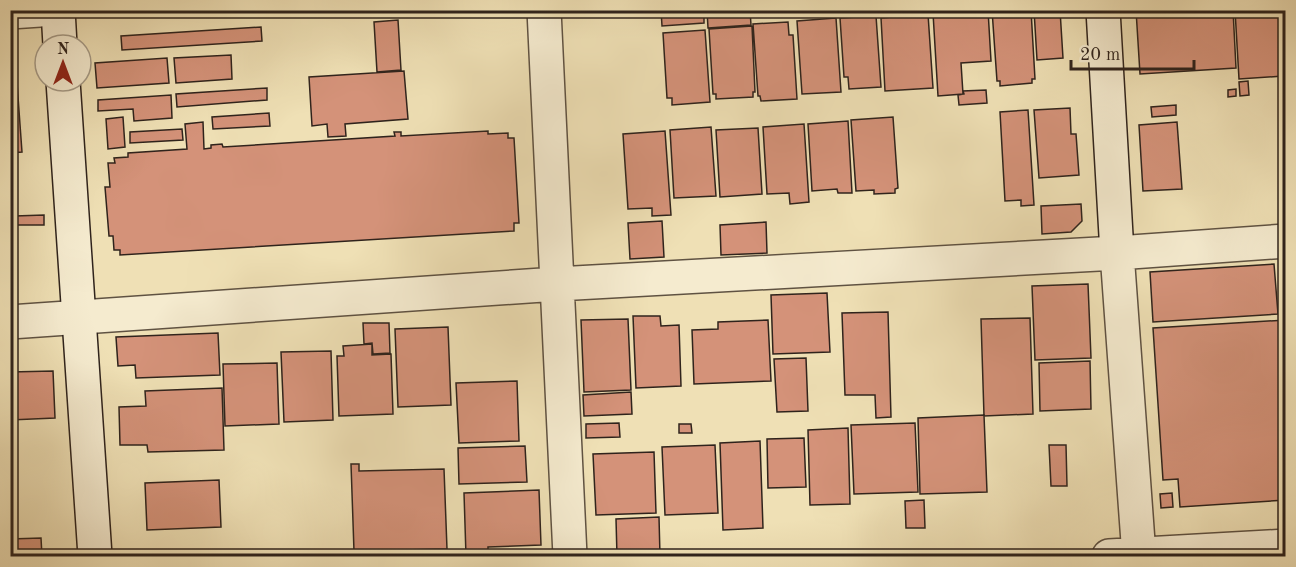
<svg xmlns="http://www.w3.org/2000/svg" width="1296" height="567" font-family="'Old Standard TT',serif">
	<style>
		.building { fill: #d49279; stroke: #2f231c; stroke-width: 1.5 }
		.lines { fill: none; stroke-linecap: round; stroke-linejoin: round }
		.street-casing { stroke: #5f5242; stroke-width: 36 }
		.secondary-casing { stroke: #2f231c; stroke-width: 36 }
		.street { stroke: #f5ebcf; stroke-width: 33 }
		.secondary { stroke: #f5ebcf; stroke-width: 33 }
	</style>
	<rect width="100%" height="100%" fill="#efe0b5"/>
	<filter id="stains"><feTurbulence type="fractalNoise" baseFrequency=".00333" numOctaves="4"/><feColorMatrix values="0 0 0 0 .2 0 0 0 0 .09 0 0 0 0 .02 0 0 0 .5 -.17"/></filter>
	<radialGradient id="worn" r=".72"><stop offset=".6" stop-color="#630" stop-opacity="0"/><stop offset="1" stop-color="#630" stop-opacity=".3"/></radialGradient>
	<!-- building -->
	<path class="building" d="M661,10H704V23L662,26Z
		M707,10H750L751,25L708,28Z
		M953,10H988L991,61L961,63L963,94L938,96L933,13Z
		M992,10H1031L1035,79H1032V83L1000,86V81H997Z
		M1034,10H1060L1063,58L1037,60Z
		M1136,10H1233L1236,68L1140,74Z
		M1235,10H1278L1283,76L1239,79Z
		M928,14L933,88L885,91L881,18Z
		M876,16L881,87L849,89L848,77H844L840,18Z
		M836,18L841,92L802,94L797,21Z
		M398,20L401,70L377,72L374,22Z
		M788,22L789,35H793L797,99L761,101L760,96H758L753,24Z
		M752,26L755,92H753V97L716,99V94H713L709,29Z
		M261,27L262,41L122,50L121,36Z
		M705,30L710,102L672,105V98H667L663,33Z
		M231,55L232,79L176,83L174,58Z
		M167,58L169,83L97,88L95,63Z
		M404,71L408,119L345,124L346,136L328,137L327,124L312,126L309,77Z
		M1248,81L1249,95L1240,96L1239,82Z
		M10,83H17L22,152L10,153Z
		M267,88V100L177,107L176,94Z
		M1236,89V96L1228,97V90Z
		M986,90L987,103L959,105L958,95L964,94L963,91Z
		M171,95L172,118L134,121L133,109L98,111V100Z
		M1176,105V115L1152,117L1151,107Z
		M1070,108L1071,134H1076L1079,175L1039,178L1034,110Z
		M1028,110L1034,205L1021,206V200L1005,201L1000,112Z
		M269,113L270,126L213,129L212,117Z
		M123,117L125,147L108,149L106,119Z
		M893,117L898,188L895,189V193L874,194V190L856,191L851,120Z
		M848,121L852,193H838L837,189L812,191L808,124Z
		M203,122L204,149L211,148V145L222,144L223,147L395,136L394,132H401V136L488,131V134L508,133V138H514L519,223H514V231L120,255V250H114L113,236H109L105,187H110L108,163H115L114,158L128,157V153L187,149L185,124Z
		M1177,122L1182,189L1143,191L1139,125Z
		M804,124L809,202L790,204L789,193L767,194L763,127Z
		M711,127L716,196L674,198L670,130Z
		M758,128L762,194L720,197L716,130Z
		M182,129L183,140L130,143V132Z
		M665,131L671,215L652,216V208L628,209L623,134Z
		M1081,204L1082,221L1071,232L1042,234L1041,206Z
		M44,215V225H16L15,216Z
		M662,221L664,257L630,259L628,223Z
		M766,222L767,253L721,255L720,225Z
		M1274,264L1278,314L1153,322L1150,272Z
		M1088,284L1091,358L1035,360L1032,286Z
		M827,293L830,352L773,354L771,295Z
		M888,312L891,417L876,418L875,395H845L842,313Z
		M633,316H660L661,326L679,325L681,386L636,388Z
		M1030,318L1033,414L984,416L981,319Z
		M628,319L631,390L584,392L581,320Z
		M768,320L771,381L694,384L692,330L718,329V322Z
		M1286,320V500L1180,507L1178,479L1163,480L1153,328Z
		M363,323H389L390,353L373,354L372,343L364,344Z
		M448,327L451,405L398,407L395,329Z
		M218,333L220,375L136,378L135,365L118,366L116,337Z
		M372,344V355L391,354L393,414L339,416L337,356H344L343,346Z
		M331,351L333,420L284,422L281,352Z
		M806,358L808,411L777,412L774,359Z
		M1090,361L1091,409L1040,411L1039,363Z
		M277,363L279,424L225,426L223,364Z
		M53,371L55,418L10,420V372Z
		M517,381L519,441L459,443L456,383Z
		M222,388L224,450L148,452L147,445H120L119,407L146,406L145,391Z
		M631,392L632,414L584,416L583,395Z
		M984,415L987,492L920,494L918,418Z
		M619,423L620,437L586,438V424Z
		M915,423L918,492L854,494L851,425Z
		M679,424H691L692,433H679Z
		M848,428L850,504L810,505L808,430Z
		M804,438L806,487L768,488L767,439Z
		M760,441L763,528L723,530L720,443Z
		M715,445L718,513L665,515L662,447Z
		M1049,445H1066L1067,486H1051Z
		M525,446L527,482L459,484L458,448Z
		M654,452L656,513L596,515L593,454Z
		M351,464H359V471L444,469L447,549L354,551Z
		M219,480L221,527L147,530L145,483Z
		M539,490L541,545L488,547V556H466L464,493Z
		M1172,493L1173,507L1161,508L1160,494Z
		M924,500L925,528H906L905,501Z
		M659,517L660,556H617L616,519Z
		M41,538L42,556H10V539Z"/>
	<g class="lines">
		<!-- street casing -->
		<g class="street-casing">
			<path id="street" d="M544,10L570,556
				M10,12L40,10
				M1117,253L1139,556
				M10,322L557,284L1117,253L1286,241
				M1109,556L1286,546"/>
		</g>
		<!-- secondary casing -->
		<g class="secondary-casing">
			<path id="secondary" d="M58,10L60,45
				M1103,10L1117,253
				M63,81L95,556"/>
		</g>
		<!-- street -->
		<use href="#street" class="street"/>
		<!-- secondary -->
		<use href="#secondary" class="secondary"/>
	</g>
	<!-- margin -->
	<rect width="1296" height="567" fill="none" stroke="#efe0b5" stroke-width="36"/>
	<rect x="12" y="12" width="1272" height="543" fill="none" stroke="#2f231c" stroke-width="3"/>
	<rect x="18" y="18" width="1260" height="531" fill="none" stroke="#2f231c" stroke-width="1.5"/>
	<!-- north arrow -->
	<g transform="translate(63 63)"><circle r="28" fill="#f5ebcf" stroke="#a69b87" stroke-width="1.5"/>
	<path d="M0-4.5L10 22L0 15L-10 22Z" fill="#8f2418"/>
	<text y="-9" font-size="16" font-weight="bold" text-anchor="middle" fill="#2f231c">N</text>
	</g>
	<!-- scale -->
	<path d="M1071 60v9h123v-9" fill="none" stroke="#2f231c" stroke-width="3"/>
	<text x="1080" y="60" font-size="18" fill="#2f231c" stroke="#f5ebcf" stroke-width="4.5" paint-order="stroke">20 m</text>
	<rect width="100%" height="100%" filter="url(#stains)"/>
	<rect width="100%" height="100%" fill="url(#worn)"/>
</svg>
